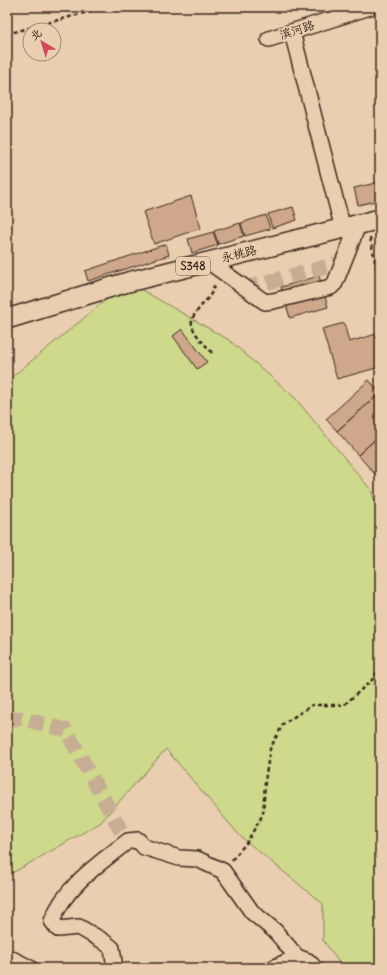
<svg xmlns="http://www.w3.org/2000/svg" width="387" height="975" font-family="Delius,'LXGW WenKai TC',sans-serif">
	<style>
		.green { fill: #ced98c; stroke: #848255 }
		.building { fill: #cfa78a; stroke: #3b2a1e }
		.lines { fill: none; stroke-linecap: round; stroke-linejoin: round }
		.minor-tunnel { stroke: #c6ad93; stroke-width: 15; stroke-dasharray: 15 8; stroke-linecap: butt }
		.minor-casing { stroke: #3b2a1e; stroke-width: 18 }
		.major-casing { stroke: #3b2a1e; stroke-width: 22 }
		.path { stroke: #3b2a1e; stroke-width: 2.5; stroke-dasharray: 4 3; stroke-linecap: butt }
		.minor { stroke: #e9ceb0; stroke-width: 15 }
		.major { stroke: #e9ceb0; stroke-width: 19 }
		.labels { text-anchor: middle; stroke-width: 3.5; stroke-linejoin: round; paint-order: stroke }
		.shield { fill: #e9ceb0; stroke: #6f5b4a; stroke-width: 1 }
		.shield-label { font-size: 11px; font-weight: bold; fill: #3b2a1e }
		.street-label { font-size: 12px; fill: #3b2a1e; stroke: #e9ceb0 }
	</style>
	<rect width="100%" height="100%" fill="#e9ceb0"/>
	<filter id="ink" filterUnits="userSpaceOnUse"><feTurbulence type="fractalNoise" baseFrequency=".025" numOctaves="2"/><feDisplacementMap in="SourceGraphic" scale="8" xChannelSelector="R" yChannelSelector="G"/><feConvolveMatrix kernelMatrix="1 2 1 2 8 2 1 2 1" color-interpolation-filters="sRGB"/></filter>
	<g filter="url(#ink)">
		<!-- green -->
		<path class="green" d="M128,282L229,340L295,398L371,490L380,517V968H343L323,940V904L240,836L166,749L100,823L7,876V381Z"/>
		<!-- building -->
		<path class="building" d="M380,182V200L358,205L354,188Z
			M191,196L201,228L154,244L143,212Z
			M293,207L297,220L272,228L268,214Z
			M266,215L270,229L245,236L241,223Z
			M240,223L244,236L218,244L214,231Z
			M213,232L218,245L192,253L188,239Z
			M166,244L169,255L88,281L85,271Z
			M319,276L328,307L290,318L281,287Z
			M344,323L349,342L380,333V367L337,379L322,329Z
			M182,329L207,362L197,369L173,336Z
			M369,380L380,393L337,431L326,419Z
			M380,393V435L358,455L337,431Z
			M380,435V480L358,455Z"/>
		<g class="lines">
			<!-- minor-tunnel -->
			<path class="minor-tunnel" d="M245,288L345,262
				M7,721L21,718L66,730L127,842"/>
			<!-- minor casing -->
			<g class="minor-casing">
				<path id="minor" d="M292,32L343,229
					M269,39L370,7
					M209,262L265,302L273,301L331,287L335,283L358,225
					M12,959L30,968
					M115,968L112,948L103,941L79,927L58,929L52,921C64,887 100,863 128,841L138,840L144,847L179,858L197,859L223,871L252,912L275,931L297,957
					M273,968L297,957L308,961L315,968"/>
			</g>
			<!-- major casing -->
			<g class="major-casing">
				<path id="major" d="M7,319L128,282L380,219"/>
			</g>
			<!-- path -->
			<path class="path" d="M7,34L106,7
				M370,238L380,284
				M212,353C206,345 194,335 192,325C189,312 214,299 214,284
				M232,860L247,842L263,814L265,781L270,749L283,724L312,705H344L372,680L380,668"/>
			<!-- minor -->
			<use href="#minor" class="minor"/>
			<!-- major -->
			<use href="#major" class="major"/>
		</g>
	</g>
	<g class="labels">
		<!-- shield labels -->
		<rect class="shield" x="176" y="257" width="34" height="18" rx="3"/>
		<g class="shield-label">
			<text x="193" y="270">S348</text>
		</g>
		<!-- street labels -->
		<g class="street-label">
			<text transform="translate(297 30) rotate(-18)" y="4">滨河路</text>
			<text transform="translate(239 254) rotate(-14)" y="4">永桃路</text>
		</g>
	</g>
	<!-- margin -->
	<rect width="387" height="975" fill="none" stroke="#e9ceb0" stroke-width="24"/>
	<rect x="12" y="12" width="363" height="951" fill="none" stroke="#3b2a1e" stroke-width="1.5" filter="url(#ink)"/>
	<!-- north arrow -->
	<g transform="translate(42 42) rotate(322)"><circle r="19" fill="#e9ceb0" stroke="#a38c76"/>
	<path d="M0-3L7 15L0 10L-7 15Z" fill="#d1495b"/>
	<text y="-6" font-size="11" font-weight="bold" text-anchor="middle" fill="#3b2a1e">北</text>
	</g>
</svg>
